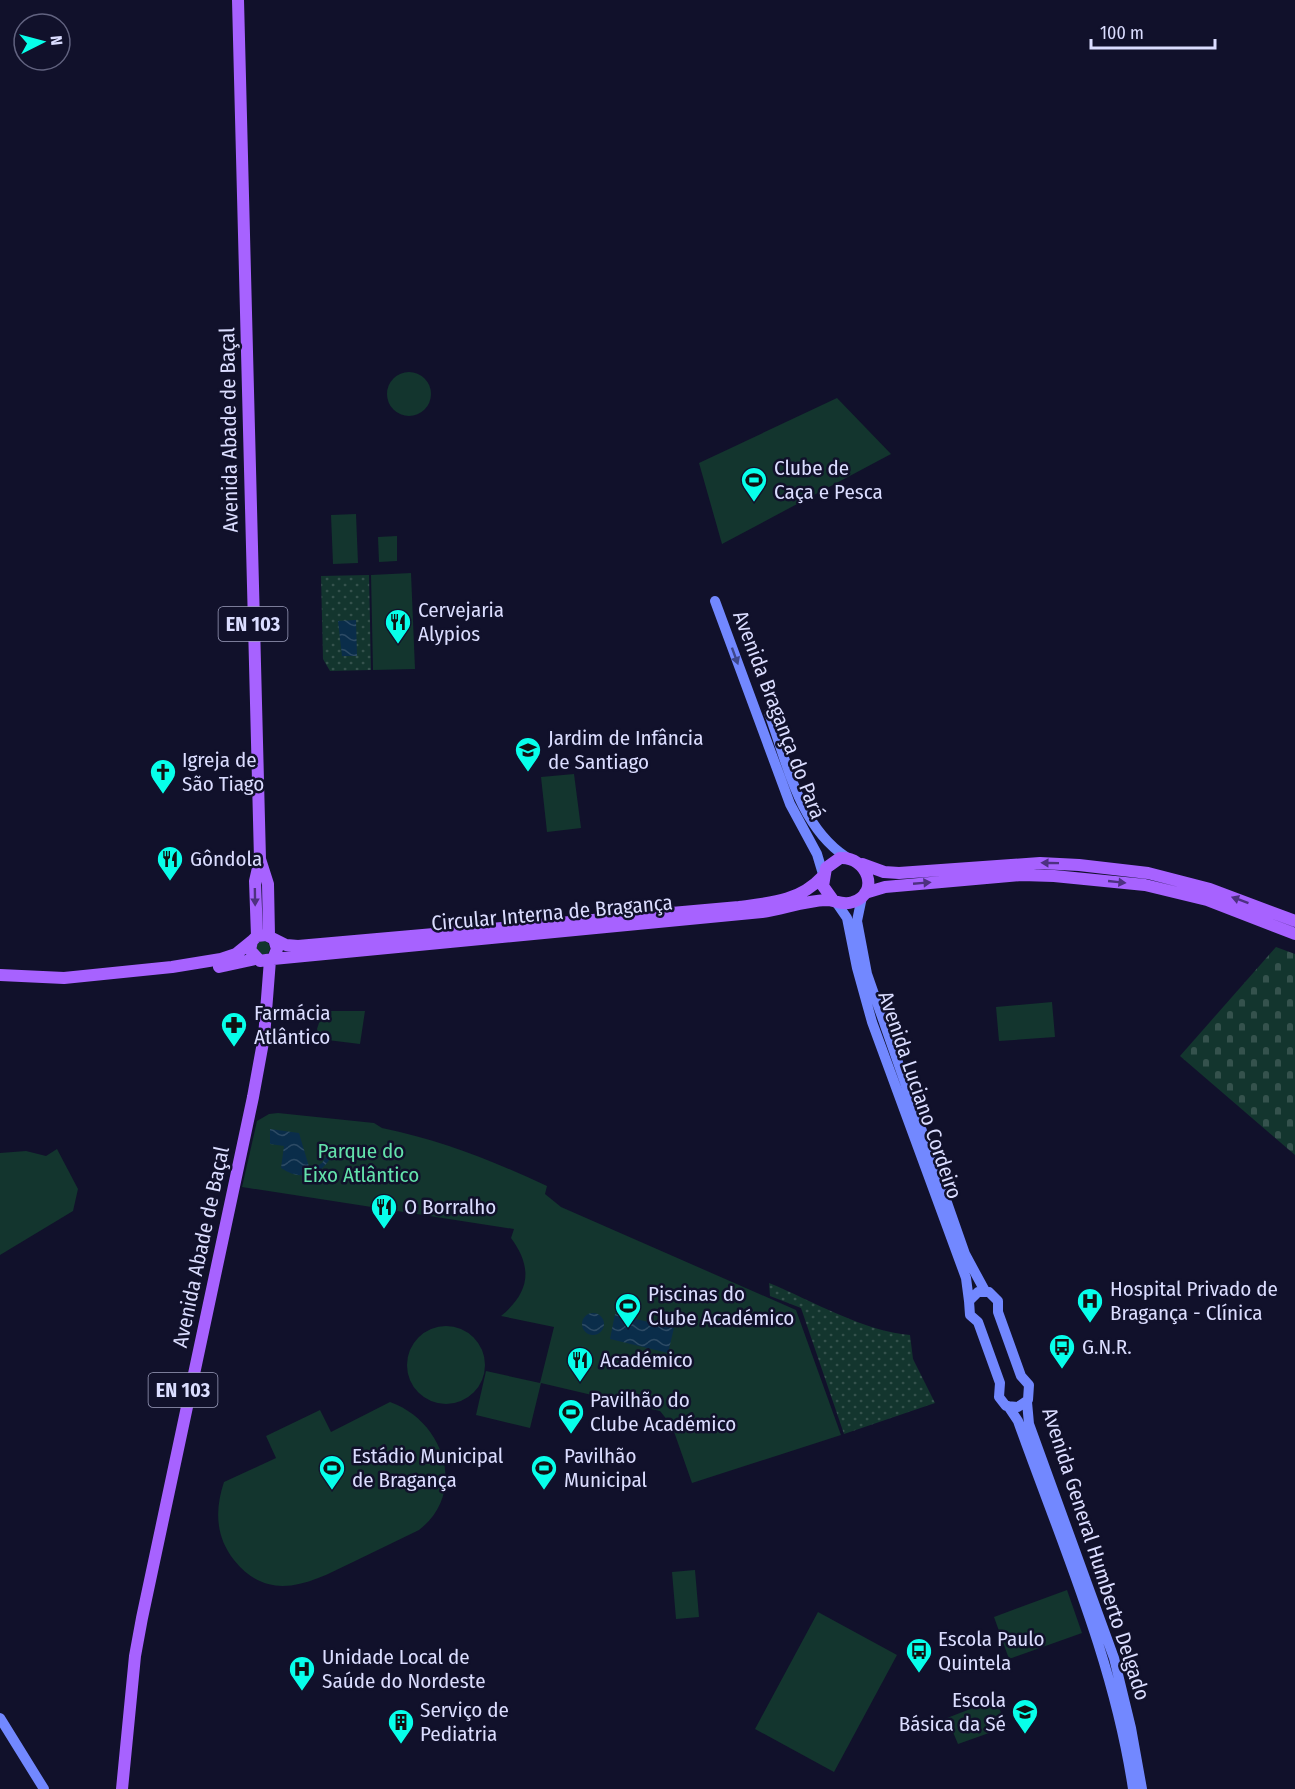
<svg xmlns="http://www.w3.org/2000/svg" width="1295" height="1789" font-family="'Fira Sans Condensed',sans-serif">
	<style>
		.green { fill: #13352e }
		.cemetery { fill: url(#cemetery-stones) }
		.garden { fill: url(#garden-dots) }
		.water { fill: url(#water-waves) }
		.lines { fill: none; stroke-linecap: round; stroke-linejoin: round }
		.secondary { stroke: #7288ff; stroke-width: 10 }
		.primary { stroke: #a762ff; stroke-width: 12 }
		.oneway { fill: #3d478a }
		.oneway2 { fill: #4d3180 }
		.labels { text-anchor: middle; stroke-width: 5; stroke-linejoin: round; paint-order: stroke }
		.shield { fill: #11112b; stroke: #9ea0bf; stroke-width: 1.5 }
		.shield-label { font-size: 20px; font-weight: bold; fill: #dbddff }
		.street-label { font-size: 21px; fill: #dbddff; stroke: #11112b }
		.poi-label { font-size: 21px; fill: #dbddff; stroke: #11112b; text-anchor: start }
		.park-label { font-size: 21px; fill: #63e2ab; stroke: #11112b }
	</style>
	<defs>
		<pattern id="cemetery-stones" width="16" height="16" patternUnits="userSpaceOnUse" patternTransform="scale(1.5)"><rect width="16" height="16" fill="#13352e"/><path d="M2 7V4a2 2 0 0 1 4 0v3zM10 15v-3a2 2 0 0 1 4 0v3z" fill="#35524d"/></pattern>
		<pattern id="garden-dots" width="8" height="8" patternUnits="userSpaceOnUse" patternTransform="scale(1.5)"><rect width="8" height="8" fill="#13352e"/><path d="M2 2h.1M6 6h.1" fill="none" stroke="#35524d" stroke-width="1.8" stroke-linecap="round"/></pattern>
		<pattern id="water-waves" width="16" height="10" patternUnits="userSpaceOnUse" patternTransform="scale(1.5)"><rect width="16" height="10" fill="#0a2d4a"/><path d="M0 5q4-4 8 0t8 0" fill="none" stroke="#2d4b65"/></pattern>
	</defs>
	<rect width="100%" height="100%" fill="#11112b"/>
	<!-- green -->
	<path class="green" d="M387 394a22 22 0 1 1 44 0a22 22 0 1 1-44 0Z
		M837,398L891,454L722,544L699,463Z
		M356,514L358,563L333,564L331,515Z
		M397,536V561L379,562L378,537Z
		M411,573L415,669L373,670L371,575Z
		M574,774L581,828L547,832L541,777Z
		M256 948a7 7 0 1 1 14 0a7 7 0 1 1-14 0Z
		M1052,1002L1055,1037L999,1041L996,1007Z
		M323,1011H365L360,1044L319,1039L317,1029Z
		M278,1113L374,1123L382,1128C441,1140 493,1161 547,1186L545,1194L561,1207L796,1310L841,1435L692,1483L672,1426L660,1411L541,1383L530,1428L476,1415L486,1371L540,1383L554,1327L501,1316C530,1292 533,1268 511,1238L514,1229L242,1187L257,1121L269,1114Z
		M57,1149L78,1189L73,1211L0,1255V1153L26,1151L46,1156Z
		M407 1365a39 39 0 1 1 78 0a39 39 0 1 1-78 0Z
		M390,1402C444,1421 468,1492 419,1530C397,1541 375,1551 353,1562C312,1582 270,1605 234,1560C215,1536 215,1509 224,1482L276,1458L266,1436L320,1410L331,1432Z
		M695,1570L699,1617L676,1619L672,1572Z
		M1067,1590L1082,1633L1009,1659L994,1617Z
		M818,1612L897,1655L834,1772L755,1729Z
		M996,1699L1006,1727L958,1744L947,1718Z"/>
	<!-- cemetery -->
	<path class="cemetery" d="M1276,947L1295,954V1155L1180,1056Z"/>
	<!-- garden -->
	<path class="garden" d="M369,575L371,670L330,671L323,659L321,576Z
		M769,1283C811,1300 865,1332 910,1335L913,1359L935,1403L844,1434L801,1308L770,1296Z"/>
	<!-- water -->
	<path class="water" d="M356,620L357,656H342L338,621Z
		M270,1129L299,1133L310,1170L322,1163L327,1155L331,1157C320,1177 300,1181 281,1168L284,1146L270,1144Z
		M582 1324a11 11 0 1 1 22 0a11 11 0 1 1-22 0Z
		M615,1314L674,1328L668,1353L610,1339Z"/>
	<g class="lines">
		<!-- secondary -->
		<path class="secondary" d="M715,601L790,804L817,854L823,874
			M769,713C787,763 799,826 846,857
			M862,897L857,921L867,974L965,1254L985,1291
			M836,902L847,918L857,968L872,1022L966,1278L969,1301
			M978,1292H989L998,1301V1312L1021,1376L1029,1385L1028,1400L1018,1407L1006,1406L999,1397L1000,1383L978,1322L970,1315L969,1301Z
			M1027,1402L1029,1424L1114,1658L1131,1728L1142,1789
			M1008,1406L1018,1421C1061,1542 1114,1661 1133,1789
			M0,1718L44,1789"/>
		<!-- primary -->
		<path class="primary" d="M238,0L260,859L255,881L257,936L252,941L250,950L260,961L273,959L277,949L274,939L266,935L257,936
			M260,859L268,884L269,935
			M862,864L884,872L899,873L1040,863L1079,865L1148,873L1210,889L1295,921
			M865,893L885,887L1022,875L1054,876L1145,885L1207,900L1295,934
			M274,939L286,945L298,946L739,907C770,903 800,901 822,877
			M273,959L762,912C783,909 804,901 826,900C835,900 843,906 853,902C881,893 867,856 840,858L826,868L823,886L833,900
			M219,967L255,959
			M0,975L64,978L172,967L221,959L236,954L252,941
			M122,1789L135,1656L142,1618L253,1097L264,1037L270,960"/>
	</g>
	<!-- one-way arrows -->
	<defs><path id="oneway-solid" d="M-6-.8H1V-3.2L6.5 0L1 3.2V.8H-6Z" transform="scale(1.5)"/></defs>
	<use class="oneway" href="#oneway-solid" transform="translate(735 656) rotate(70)"/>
	<g class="oneway2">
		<use href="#oneway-solid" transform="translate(1050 863) rotate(-179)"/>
		<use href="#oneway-solid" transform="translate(1117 882) rotate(6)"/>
		<use href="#oneway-solid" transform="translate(922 883) rotate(-5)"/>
		<use href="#oneway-solid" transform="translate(255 897) rotate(89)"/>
		<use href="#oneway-solid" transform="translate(1240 900) rotate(-160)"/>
	</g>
	<!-- icons -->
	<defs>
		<g id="stadium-pin" transform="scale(1.35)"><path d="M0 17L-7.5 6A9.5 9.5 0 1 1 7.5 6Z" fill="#07ffea" stroke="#11112b"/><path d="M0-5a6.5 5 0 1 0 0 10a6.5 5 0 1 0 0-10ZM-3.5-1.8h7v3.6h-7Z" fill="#111"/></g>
		<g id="restaurant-pin" transform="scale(1.35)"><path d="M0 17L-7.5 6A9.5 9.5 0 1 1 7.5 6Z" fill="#07ffea" stroke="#11112b"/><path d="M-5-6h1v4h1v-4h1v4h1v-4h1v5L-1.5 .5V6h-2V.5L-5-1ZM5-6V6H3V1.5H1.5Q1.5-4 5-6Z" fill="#111"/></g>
		<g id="school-pin" transform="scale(1.35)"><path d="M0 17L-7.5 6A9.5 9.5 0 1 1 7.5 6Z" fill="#07ffea" stroke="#11112b"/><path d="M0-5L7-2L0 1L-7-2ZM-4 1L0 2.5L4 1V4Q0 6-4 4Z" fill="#111"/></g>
		<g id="church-pin" transform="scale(1.35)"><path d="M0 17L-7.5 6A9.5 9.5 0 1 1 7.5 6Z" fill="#07ffea" stroke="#11112b"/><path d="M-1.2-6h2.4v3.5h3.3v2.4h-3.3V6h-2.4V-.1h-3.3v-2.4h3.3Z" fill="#111"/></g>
		<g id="pharmacy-pin" transform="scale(1.35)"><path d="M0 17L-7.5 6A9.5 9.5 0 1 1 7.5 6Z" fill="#07ffea" stroke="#11112b"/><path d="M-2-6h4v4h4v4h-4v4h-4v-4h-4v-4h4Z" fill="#111"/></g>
		<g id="hospital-pin" transform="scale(1.35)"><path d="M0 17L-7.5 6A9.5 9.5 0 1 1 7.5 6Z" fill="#07ffea" stroke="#11112b"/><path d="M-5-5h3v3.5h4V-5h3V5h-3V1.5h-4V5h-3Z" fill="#111"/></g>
		<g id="bus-pin" transform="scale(1.35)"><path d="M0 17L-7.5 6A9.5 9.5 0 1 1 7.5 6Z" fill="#07ffea" stroke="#11112b"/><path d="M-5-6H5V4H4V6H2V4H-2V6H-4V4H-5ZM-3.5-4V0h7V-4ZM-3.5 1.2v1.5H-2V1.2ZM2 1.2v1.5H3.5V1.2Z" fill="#111"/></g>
		<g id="building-pin" transform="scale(1.35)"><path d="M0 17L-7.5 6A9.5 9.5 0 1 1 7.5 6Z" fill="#07ffea" stroke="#11112b"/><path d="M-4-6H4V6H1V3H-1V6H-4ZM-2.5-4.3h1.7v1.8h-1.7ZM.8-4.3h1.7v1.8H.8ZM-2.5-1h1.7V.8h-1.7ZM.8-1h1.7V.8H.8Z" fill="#111"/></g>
	</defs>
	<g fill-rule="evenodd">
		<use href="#stadium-pin" x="754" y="480"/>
		<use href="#restaurant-pin" x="398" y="622"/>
		<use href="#school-pin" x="528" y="750"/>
		<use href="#church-pin" x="163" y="772"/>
		<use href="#restaurant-pin" x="170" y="859"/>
		<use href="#pharmacy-pin" x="234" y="1025"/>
		<use href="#restaurant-pin" x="384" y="1207"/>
		<use href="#hospital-pin" x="1090" y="1301"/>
		<use href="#stadium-pin" x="628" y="1306"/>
		<use href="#bus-pin" x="1062" y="1347"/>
		<use href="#restaurant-pin" x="580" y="1360"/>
		<use href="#stadium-pin" x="571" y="1412"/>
		<use href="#stadium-pin" x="332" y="1468"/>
		<use href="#stadium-pin" x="544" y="1468"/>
		<use href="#bus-pin" x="919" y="1651"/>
		<use href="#hospital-pin" x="302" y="1669"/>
		<use href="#school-pin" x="1025" y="1712"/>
		<use href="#building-pin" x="401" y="1722"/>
	</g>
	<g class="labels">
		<!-- shield labels -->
		<g class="shield">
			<rect x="218.5" y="607" width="69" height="34" rx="4.5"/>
			<rect x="148.5" y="1373" width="69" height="34" rx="4.5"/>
		</g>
		<g class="shield-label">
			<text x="253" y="631">EN 103</text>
			<text x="183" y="1397">EN 103</text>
		</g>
		<!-- street labels -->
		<g class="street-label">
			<text transform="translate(229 430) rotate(-91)" y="7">Avenida Abade de Baçal</text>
			<text transform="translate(779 715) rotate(69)" y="7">Avenida Bragança do Pará</text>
			<text transform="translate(552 913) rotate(-5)" y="7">Circular Interna de Bragança</text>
			<text transform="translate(920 1095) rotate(71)" y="7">Avenida Luciano Cordeiro</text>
			<text transform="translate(201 1247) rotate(-78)" y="7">Avenida Abade de Baçal</text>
			<text transform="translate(1096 1554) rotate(72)" y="7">Avenida General Humberto Delgado</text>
		</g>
		<!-- poi labels -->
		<g class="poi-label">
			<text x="774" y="475">Clube de<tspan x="774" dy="24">Caça e Pesca</tspan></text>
			<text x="418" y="617">Cervejaria<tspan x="418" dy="24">Alypios</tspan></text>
			<text x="548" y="745">Jardim de Infância<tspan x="548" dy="24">de Santiago</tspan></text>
			<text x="182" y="767">Igreja de<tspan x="182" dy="24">São Tiago</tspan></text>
			<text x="190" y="866">Gôndola</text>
			<text x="254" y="1020">Farmácia<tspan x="254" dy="24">Atlântico</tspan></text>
			<text x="404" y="1214">O Borralho</text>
			<text x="1110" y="1296">Hospital Privado de<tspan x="1110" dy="24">Bragança - Clínica</tspan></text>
			<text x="648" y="1301">Piscinas do<tspan x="648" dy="24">Clube Académico</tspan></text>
			<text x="1082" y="1354">G.N.R.</text>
			<text x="600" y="1367">Académico</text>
			<text x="590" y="1407">Pavilhão do<tspan x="590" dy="24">Clube Académico</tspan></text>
			<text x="352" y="1463">Estádio Municipal<tspan x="352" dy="24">de Bragança</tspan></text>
			<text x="564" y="1463">Pavilhão<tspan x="564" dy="24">Municipal</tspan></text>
			<text x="938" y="1646">Escola Paulo<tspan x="938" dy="24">Quintela</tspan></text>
			<text x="322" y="1664">Unidade Local de<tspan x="322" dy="24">Saúde do Nordeste</tspan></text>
			<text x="1006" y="1707" text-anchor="end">Escola<tspan x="1006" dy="24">Básica da Sé</tspan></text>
			<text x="420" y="1717">Serviço de<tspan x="420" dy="24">Pediatria</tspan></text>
		</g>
		<!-- park labels -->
		<g class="park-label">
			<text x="361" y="1158">Parque do<tspan x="361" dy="24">Eixo Atlântico</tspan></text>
		</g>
	</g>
	<!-- north arrow -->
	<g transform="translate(42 42) rotate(84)"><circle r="28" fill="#11112b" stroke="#626380" stroke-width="1.5"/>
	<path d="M0-4.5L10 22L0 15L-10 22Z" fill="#07ffea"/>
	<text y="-9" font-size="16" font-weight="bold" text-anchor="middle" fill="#dbddff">N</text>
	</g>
	<!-- scale -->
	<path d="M1091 39v9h124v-9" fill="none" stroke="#dbddff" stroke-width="3"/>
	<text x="1100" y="39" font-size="18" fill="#dbddff" stroke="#11112b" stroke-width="4.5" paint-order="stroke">100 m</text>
</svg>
